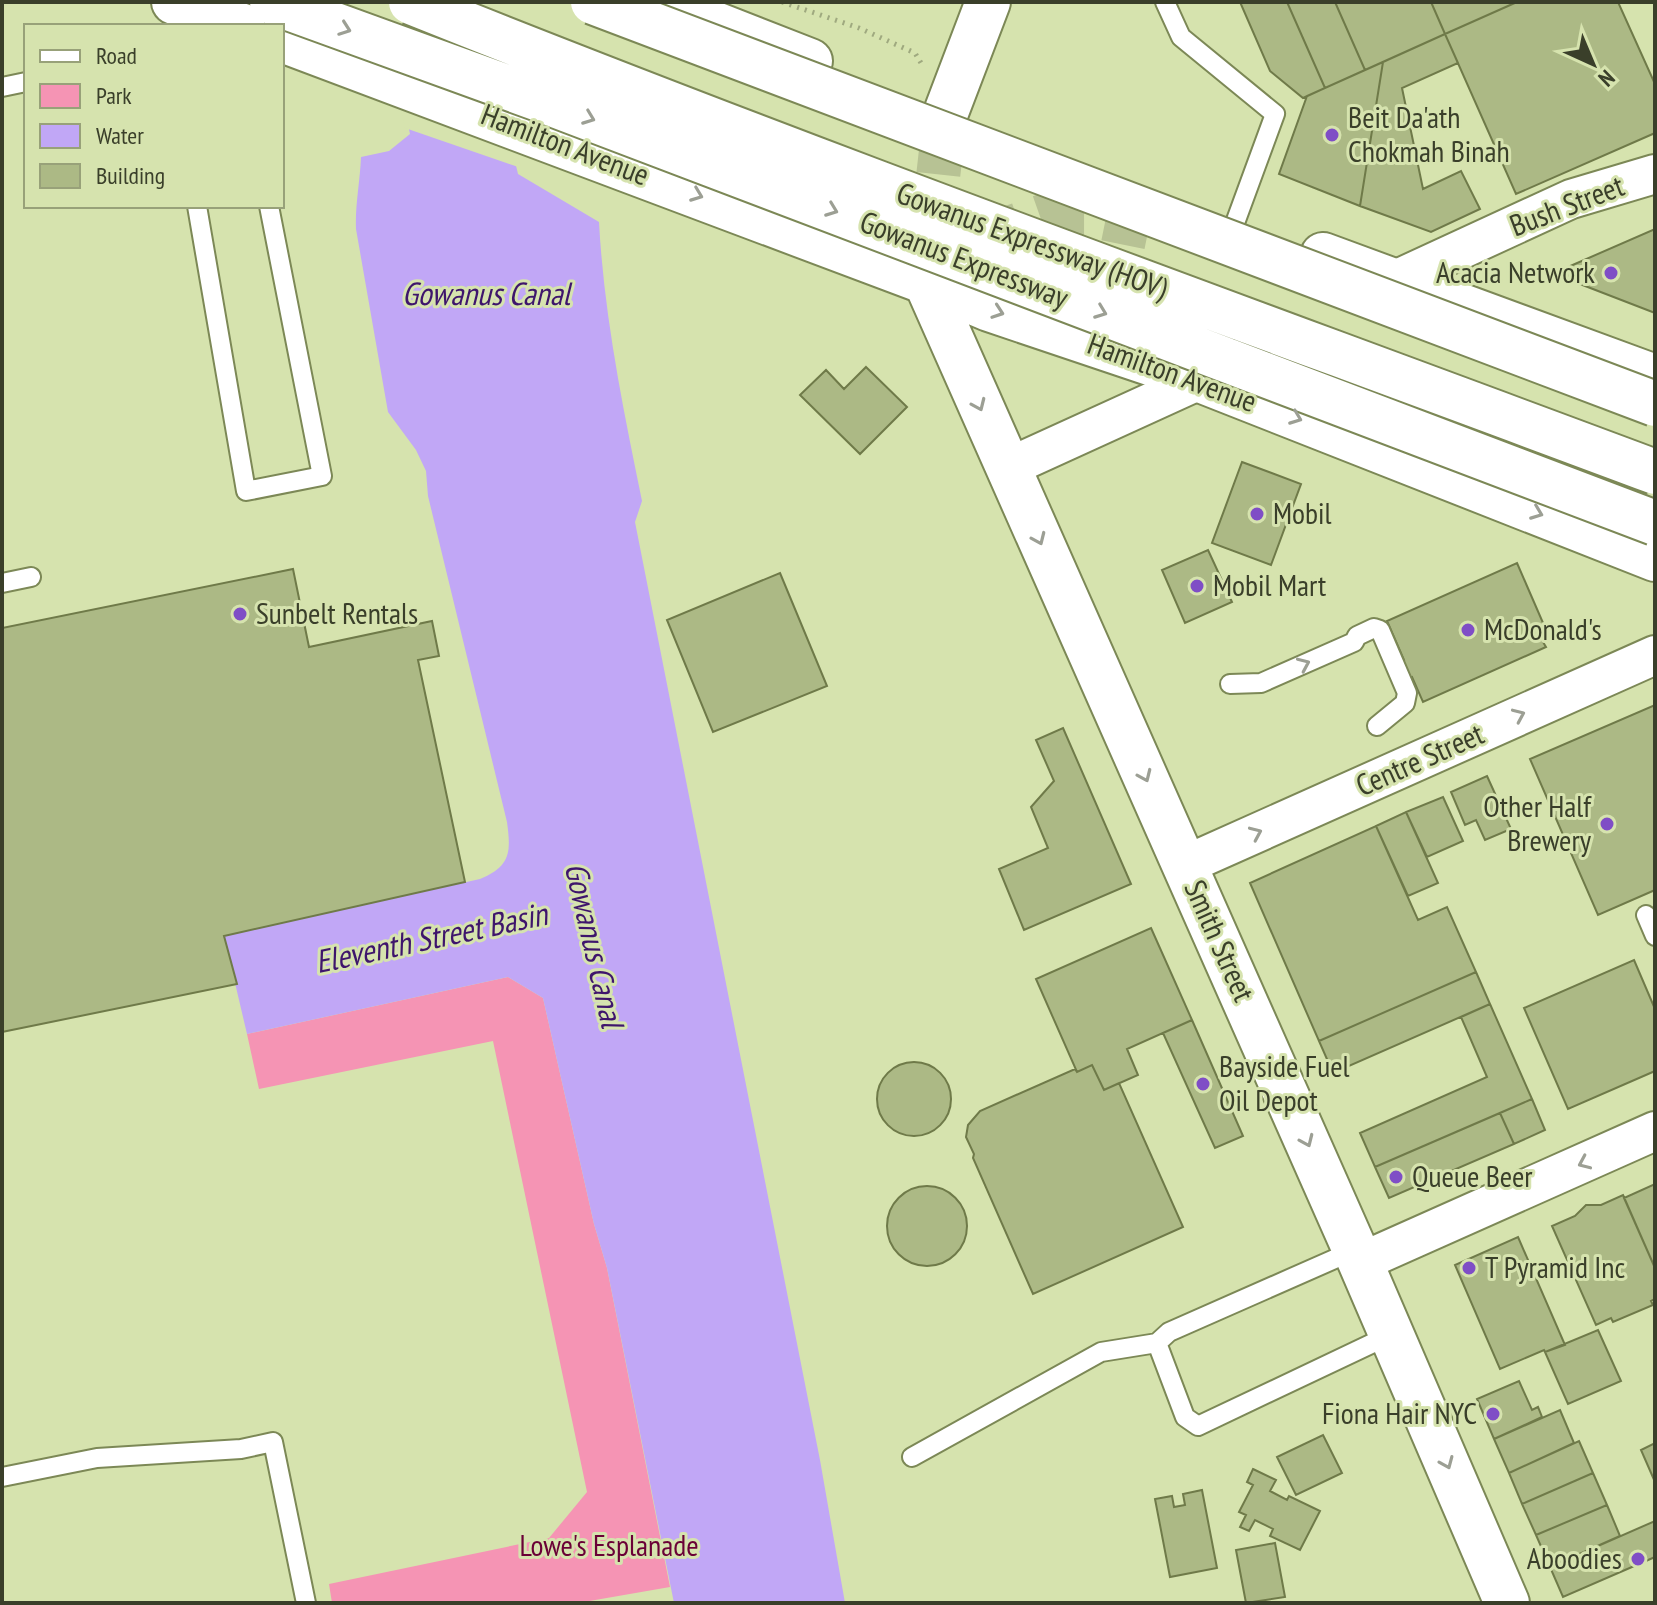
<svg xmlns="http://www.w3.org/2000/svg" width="1657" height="1605" font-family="'PT Sans Narrow',sans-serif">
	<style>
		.green { fill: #f594b4 }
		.water { fill: #c1a7f6 }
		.pier { fill: #d6e3ae }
		.building { fill: #acb985; stroke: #6f7a49; stroke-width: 2 }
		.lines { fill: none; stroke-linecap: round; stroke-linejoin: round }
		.secondary-tunnel { stroke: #b7c294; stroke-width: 44; stroke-dasharray: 44 22; stroke-linecap: butt }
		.lane-casing { stroke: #7c8856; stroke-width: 22 }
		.street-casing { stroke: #7c8856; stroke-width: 42 }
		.secondary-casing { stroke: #7c8856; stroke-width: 48 }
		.path { stroke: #9fa97f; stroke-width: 5; stroke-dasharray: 2 6; stroke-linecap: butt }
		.lane { stroke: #fff; stroke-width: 18 }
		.street { stroke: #fff; stroke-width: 38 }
		.secondary { stroke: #fff; stroke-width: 44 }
		.highway-bridge-casing { stroke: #7c8856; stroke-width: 48; stroke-linecap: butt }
		.highway-bridge { stroke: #fff; stroke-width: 44 }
		.oneway { stroke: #9c9f94 }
		.poi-dot { fill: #7f4ec6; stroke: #d6e3ae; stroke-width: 3 }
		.labels { text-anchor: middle; stroke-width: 6; stroke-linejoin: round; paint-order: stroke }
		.poi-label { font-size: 30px; fill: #3a3f2a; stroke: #d6e3ae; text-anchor: start }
		.street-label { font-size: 30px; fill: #3a3f2a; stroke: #d6e3ae }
		.park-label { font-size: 30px; fill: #6a0036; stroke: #d6e3ae }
		.water-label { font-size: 32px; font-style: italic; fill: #3e156c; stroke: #d6e3ae }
	</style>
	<rect width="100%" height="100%" fill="#d6e3ae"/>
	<!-- green -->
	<path class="green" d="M508,977L543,998L594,1224L607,1268L670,1587L578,1603H332L329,1584L549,1538L587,1492L493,1041L259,1089L247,1034Z"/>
	<!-- water -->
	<path class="water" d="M382,2H477L518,174L599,222C604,316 623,408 642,501L635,522L820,1460L845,1603H674L607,1268L594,1224L543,998L508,977L247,1034L224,936L480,879C511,866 511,852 507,822L428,496L426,471L416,450L388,412L356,229C355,205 360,182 361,157L389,151L410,134Z"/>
	<!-- pier -->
	<path class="pier" d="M378,2H481L521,168L405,128Z"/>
	<!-- building -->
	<path class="building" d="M1240,2H1287L1325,88L1303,98L1270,71Z
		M1287,2H1335L1365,70L1325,88Z
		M1335,2H1431L1445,34L1365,70Z
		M1431,2H1517L1445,34Z
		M1517,2H1618L1655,84V133L1516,194L1445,34Z
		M1445,34L1458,63L1402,88L1423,189L1461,171L1480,209L1431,232L1360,206L1383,62Z
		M1383,62L1360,206L1279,174L1307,96Z
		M1655,229V313L1567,279L1568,267Z
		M866,367L907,407L860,454L800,395L826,370L844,389Z
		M1242,462L1301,484L1271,565L1212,543Z
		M1208,550L1232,602L1185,623L1162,570Z
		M1517,563L1550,639L1543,642L1546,647L1423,702L1412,677L1408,678L1400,662L1404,660L1387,621Z
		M293,569L309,647L432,621L439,656L418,660L465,882L224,936L237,984L2,1032V628Z
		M780,573L827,686L713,732L667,620Z
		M1655,705V890L1598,915L1530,759Z
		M1063,728L1131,884L1024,930L999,869L1048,848L1031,807L1054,781L1036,740Z
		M1487,776L1511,829L1485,840L1476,820L1465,825L1451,792Z
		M1443,797L1463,841L1427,857L1406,812Z
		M1406,812L1438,883L1408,896L1376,826Z
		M1376,826L1418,920L1447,907L1476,972L1319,1041L1250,883Z
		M1151,928L1192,1020L1127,1049L1138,1075L1104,1090L1092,1065L1077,1072L1036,979Z
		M1634,960L1655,1009V1071L1568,1109L1524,1008Z
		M1476,972L1490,1004L1333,1073L1319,1041Z
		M1490,1004L1532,1099L1375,1167L1360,1133L1487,1077L1461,1017Z
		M1192,1020L1243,1136L1215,1148L1163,1033Z
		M877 1099a37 37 0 1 1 74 0a37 37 0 1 1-74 0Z
		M1092,1065L1104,1090L1119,1083L1183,1227L1033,1294L973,1158L974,1154L966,1137L968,1125L980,1111L1075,1069L1077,1072Z
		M1532,1099L1545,1130L1514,1144L1500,1113Z
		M1500,1113L1514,1144L1389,1198L1375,1167Z
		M1655,1184V1268L1624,1198Z
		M887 1226a40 40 0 1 1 80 0a40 40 0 1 1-80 0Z
		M1623,1195L1655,1268V1299L1651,1301L1653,1305L1613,1322L1611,1318L1596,1325L1552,1226L1575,1216L1586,1205H1601Z
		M1518,1237L1565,1345L1545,1352L1544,1350L1500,1369L1455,1265Z
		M1598,1330L1621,1381L1568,1404L1545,1352Z
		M1519,1381L1532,1410L1538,1407L1542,1417L1494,1439L1477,1399Z
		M1560,1410L1574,1443L1509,1473L1494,1439Z
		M1323,1435L1342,1473L1296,1495L1277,1457Z
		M1579,1441L1593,1473L1522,1504L1509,1473Z
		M1655,1443V1482L1641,1450Z
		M1253,1469L1276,1480L1270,1491L1287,1500L1289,1496L1320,1511L1300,1550L1270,1536L1273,1529L1255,1520L1249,1531L1240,1527L1246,1515L1239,1512L1253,1485L1247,1482Z
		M1593,1473L1607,1505L1536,1535L1522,1504Z
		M1202,1490L1217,1568L1170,1577L1155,1499L1172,1496L1174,1507L1185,1505L1183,1494Z
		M1607,1505L1620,1536L1550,1567L1536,1535Z
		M1655,1521V1557L1563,1597L1550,1567Z
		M1275,1543L1285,1597L1246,1603L1236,1550Z"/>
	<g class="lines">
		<!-- secondary-tunnel -->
		<path class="secondary-tunnel" d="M978,239L1043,216H1092L1156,229
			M931,240L945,115
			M1295,390L1342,381L1655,496"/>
		<!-- lane casing -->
		<g class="lane-casing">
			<path id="lane" d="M1165,2L1181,37L1275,114L1235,223
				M2,87L26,82
				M197,206L246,491L322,476L269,206
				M2,583L31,577
				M1230,684L1261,683L1354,642L1357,636L1374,628L1380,630L1407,693L1405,703L1377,726
				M1646,915L1655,936
				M1157,1343L1185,1417L1198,1426L1392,1334
				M912,1457L1101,1352L1157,1343L1169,1332L1355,1250
				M2,1477L97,1458L241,1449L273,1442L306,1603"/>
		</g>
		<!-- street casing -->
		<g class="street-casing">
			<path id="street" d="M1393,281L1571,199L1655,174
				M1007,468L1200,380
				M1185,865L1655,655
				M1361,1262L1655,1131"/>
		</g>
		<!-- secondary casing -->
		<g class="secondary-casing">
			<path id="secondary" d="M174,2L243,26
				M659,2L810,61
				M282,40L926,282L989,309L1200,380L1655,559
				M945,115L988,2
				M1323,255L1655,377
				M926,282L1355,1250L1507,1603"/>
		</g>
		<!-- path -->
		<path class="path" d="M782,2L859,28L915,53L921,63"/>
		<!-- lane -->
		<use href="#lane" class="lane"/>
		<!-- street -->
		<use href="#street" class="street"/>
		<!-- secondary -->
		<use href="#secondary" class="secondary"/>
		<!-- highway-bridge casing -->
		<g class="highway-bridge-casing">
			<path id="highway-bridge" d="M272,2L539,99L1655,523
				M411,2C823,167 1240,317 1655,472
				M593,2L1655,404"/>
		</g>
		<!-- highway-bridge -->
		<use href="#highway-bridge" class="highway-bridge"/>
	</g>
	<!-- one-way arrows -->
	<defs><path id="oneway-chevron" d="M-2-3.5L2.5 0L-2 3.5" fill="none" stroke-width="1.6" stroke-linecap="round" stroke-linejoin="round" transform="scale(2)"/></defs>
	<g class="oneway">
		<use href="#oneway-chevron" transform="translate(345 29) rotate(20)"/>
		<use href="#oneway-chevron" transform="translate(589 118) rotate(21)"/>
		<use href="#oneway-chevron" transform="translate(697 195) rotate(21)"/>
		<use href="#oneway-chevron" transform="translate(832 210) rotate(21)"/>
		<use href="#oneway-chevron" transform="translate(998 312) rotate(19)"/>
		<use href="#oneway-chevron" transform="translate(1101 312) rotate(21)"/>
		<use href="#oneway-chevron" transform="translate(979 405) rotate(66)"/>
		<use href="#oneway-chevron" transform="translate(1296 418) rotate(21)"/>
		<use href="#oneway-chevron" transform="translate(1537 513) rotate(21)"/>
		<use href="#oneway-chevron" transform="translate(1039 539) rotate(66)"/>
		<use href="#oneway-chevron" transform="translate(1304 664) rotate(-24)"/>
		<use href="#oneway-chevron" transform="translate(1519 715) rotate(-24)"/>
		<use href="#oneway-chevron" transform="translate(1145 776) rotate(66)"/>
		<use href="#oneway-chevron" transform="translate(1256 833) rotate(-24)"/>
		<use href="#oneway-chevron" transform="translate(1307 1141) rotate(66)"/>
		<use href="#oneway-chevron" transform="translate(1584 1163) rotate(156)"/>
		<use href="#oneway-chevron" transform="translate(1447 1463) rotate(67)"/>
	</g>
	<!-- markers -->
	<g class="poi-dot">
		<circle cx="1332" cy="135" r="8"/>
		<circle cx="1611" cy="273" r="8"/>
		<circle cx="1257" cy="514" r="8"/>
		<circle cx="1197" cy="586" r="8"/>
		<circle cx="240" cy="614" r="8"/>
		<circle cx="1468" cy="630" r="8"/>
		<circle cx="1607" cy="824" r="8"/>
		<circle cx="1203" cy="1084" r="8"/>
		<circle cx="1396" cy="1177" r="8"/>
		<circle cx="1469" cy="1268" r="8"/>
		<circle cx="1493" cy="1414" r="8"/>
		<circle cx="1638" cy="1559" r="8"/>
	</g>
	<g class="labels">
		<!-- poi labels -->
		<g class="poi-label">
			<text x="1348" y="128">Beit Da'ath<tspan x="1348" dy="34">Chokmah Binah</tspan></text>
			<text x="1595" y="283" text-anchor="end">Acacia Network</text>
			<text x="1273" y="524">Mobil</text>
			<text x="1213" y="596">Mobil Mart</text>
			<text x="256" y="624">Sunbelt Rentals</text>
			<text x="1484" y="640">McDonald's</text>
			<text x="1591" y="817" text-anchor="end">Other Half<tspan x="1591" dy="34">Brewery</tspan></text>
			<text x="1219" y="1077">Bayside Fuel<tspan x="1219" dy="34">Oil Depot</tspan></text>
			<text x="1412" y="1187">Queue Beer</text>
			<text x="1485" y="1278">T Pyramid Inc</text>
			<text x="1477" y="1424" text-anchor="end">Fiona Hair NYC</text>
			<text x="1622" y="1569" text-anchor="end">Aboodies</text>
		</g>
		<!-- street labels -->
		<g class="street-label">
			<text transform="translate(565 145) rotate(21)" y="10">Hamilton Avenue</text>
			<text transform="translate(1567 206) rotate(-21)" y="10">Bush Street</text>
			<text transform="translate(1032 241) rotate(20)" y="10">Gowanus Expressway (HOV)</text>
			<text transform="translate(964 260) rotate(21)" y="10">Gowanus Expressway</text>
			<text transform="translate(1172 373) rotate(20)" y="10">Hamilton Avenue</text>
			<text transform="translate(1420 760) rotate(-24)" y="10">Centre Street</text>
			<text transform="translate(1219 941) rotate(66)" y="10">Smith Street</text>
		</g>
		<!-- park labels -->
		<g class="park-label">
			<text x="609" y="1556">Lowe's Esplanade</text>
		</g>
		<!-- water labels -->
		<g class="water-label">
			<text x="486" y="305">Gowanus Canal</text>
			<text transform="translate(431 938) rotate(-12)" y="11">Eleventh Street Basin</text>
			<text transform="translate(594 945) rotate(77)" y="11">Gowanus Canal</text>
		</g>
	</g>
	<!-- border -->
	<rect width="1657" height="1605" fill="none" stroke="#3a3f2a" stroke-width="8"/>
	<!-- legend -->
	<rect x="24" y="24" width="260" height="184" fill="#d6e3ae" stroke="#98a179" stroke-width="2"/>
	<rect x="40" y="50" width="40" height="12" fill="#ffffff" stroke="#98a179" stroke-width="2"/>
	<text x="96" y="64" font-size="24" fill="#3a3f2a">Road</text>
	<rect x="40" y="84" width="40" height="24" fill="#f594b4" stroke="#98a179" stroke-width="2"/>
	<text x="96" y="104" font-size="24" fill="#3a3f2a">Park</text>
	<rect x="40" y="124" width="40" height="24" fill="#c1a7f6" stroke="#98a179" stroke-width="2"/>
	<text x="96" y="144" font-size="24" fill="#3a3f2a">Water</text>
	<rect x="40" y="164" width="40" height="24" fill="#acb985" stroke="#98a179" stroke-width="2"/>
	<text x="96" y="184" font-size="24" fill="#3a3f2a">Building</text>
	<!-- north arrow -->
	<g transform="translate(1593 64) rotate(136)" stroke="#d6e3ae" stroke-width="6" paint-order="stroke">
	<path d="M0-6L14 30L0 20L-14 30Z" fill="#3a3f2a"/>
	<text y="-12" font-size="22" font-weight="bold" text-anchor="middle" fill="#3a3f2a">N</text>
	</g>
</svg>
